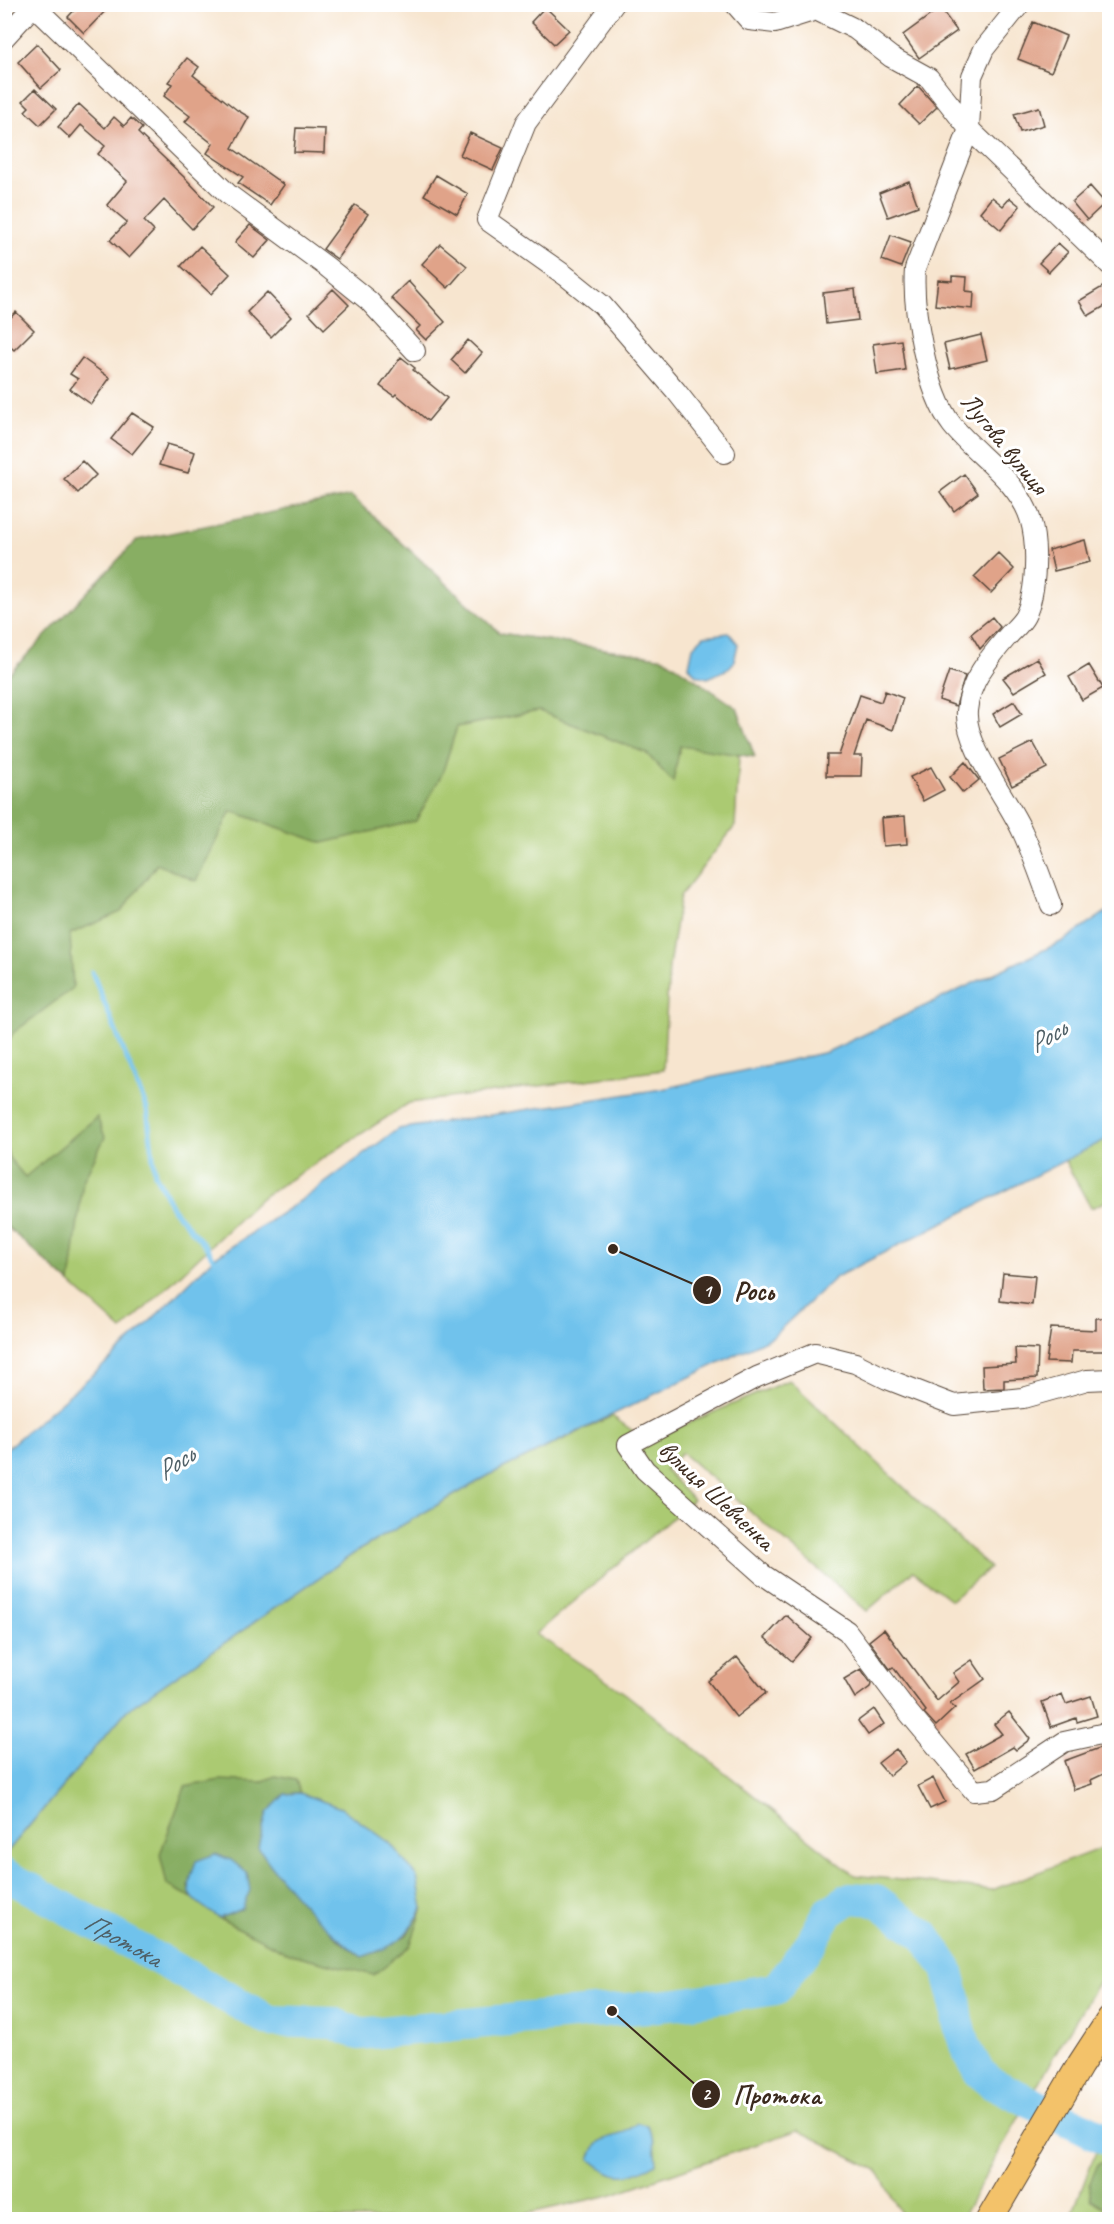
<svg xmlns="http://www.w3.org/2000/svg" width="1114" height="2224" font-family="Caveat,sans-serif">
	<style>
		.green { fill: #abca72; stroke: #737a48; stroke-width: 1.5 }
		.forest { fill: #88ae64; stroke: #626c41; stroke-width: 1.5 }
		.water { fill: #70c2ec; stroke: #567685; stroke-width: 1.5 }
		.lines { fill: none; stroke-linecap: round; stroke-linejoin: round }
		.stream { stroke: #70c2ec; stroke-width: 5 }
		.river { stroke: #70c2ec; stroke-width: 32 }
		.building { fill: #e0a389 }
		.minor-casing { stroke: #574639; stroke-width: 22 }
		.major-casing { stroke: #574639; stroke-width: 28 }
		.minor { stroke: #fff; stroke-width: 20 }
		.major { stroke: #f3c26a; stroke-width: 26 }
		.labels { text-anchor: middle; stroke-width: 6; stroke-linejoin: round; paint-order: stroke }
		.street-label { font-size: 26px; fill: #3b2a1e; stroke: #fff }
		.water-label { font-size: 27px; font-style: italic; fill: #4e5f66; stroke: #fff }
		.leader { fill: none; stroke: #3b2a1e; stroke-width: 2 }
		.callout-dot { fill: #3b2a1e; stroke: #fff; stroke-width: 2 }
		.mark-label { font-size: 18px; text-anchor: middle; font-weight: bold; fill: #fff }
		.callout-label { font-size: 27px; text-anchor: middle; font-weight: bold; fill: #3b2a1e; stroke: #fff; stroke-width: 6; stroke-linejoin: round; paint-order: stroke }
	</style>
	<rect width="100%" height="100%" fill="#fff"/>
	<filter id="ink" filterUnits="userSpaceOnUse"><feTurbulence type="fractalNoise" baseFrequency=".0167" numOctaves="2"/><feDisplacementMap in="SourceGraphic" scale="12" xChannelSelector="R" yChannelSelector="G"/><feConvolveMatrix kernelMatrix="1 2 1 2 8 2 1 2 1" color-interpolation-filters="sRGB"/></filter>
	<filter id="wash" filterUnits="userSpaceOnUse"><feTurbulence type="fractalNoise" baseFrequency=".008" numOctaves="4" result="noise"/><feDisplacementMap in="SourceGraphic" scale="24" xChannelSelector="R" yChannelSelector="G"/><feGaussianBlur stdDeviation="1.35" result="paint"/><feColorMatrix in="noise" values="0 0 0 0 0 0 0 0 0 0 0 0 0 0 0 0 0 1.4 0 .05"/><feComposite in="paint" operator="in"/></filter>
	<g filter="url(#wash)">
		<rect width="100%" height="100%" fill="#f7e5cf"/>
		<!-- green -->
		<path class="green" d="M351,496L500,633L664,658L739,757L735,826L680,896L669,966L663,1070L409,1103L261,1198L122,1330L5,1225V678Z
			M1109,1138V1200L1091,1208L1064,1159Z
			M789,1380L990,1568L951,1600L913,1571L867,1611L682,1453L665,1469L693,1500L536,1634L626,1694L854,1875L992,1890L1109,1845V1965L1056,2052L961,2219H904L877,2170L798,2130L610,2195L516,2216L511,2219H5L4,1852H7L127,1710L359,1550L491,1474L612,1416L647,1441Z
			M1109,2130V2219L1070,2220L1094,2156Z"/>
		<!-- forest -->
		<path class="forest" d="M351,496L500,633L664,658L737,708L755,757L680,746L673,782L646,753L539,711L457,727L442,774L416,821L323,843L231,811L196,881L157,864L121,912L70,934L73,988L13,1033L5,1049V678L137,540Z
			M97,1117L105,1137L83,1181L70,1283L5,1225V1144L9,1158L25,1177Z
			M275,1776L296,1780L300,1793L285,1794L295,1894L341,1942L362,1957L407,1935L423,1908L410,1946L373,1975L287,1953L219,1918L242,1909L188,1886L192,1898L167,1885L160,1854L185,1787L220,1780L261,1782Z
			M1109,2160H1110L1109,2208H1105L1091,2199L1089,2185L1098,2164Z"/>
		<!-- water -->
		<path class="water" d="M729,633L738,644L734,662L728,669L708,678L696,675L689,666L693,647L704,636Z
			M1109,910V1138L836,1277L772,1337L491,1474L359,1550L127,1710L7,1852H5V1450L120,1351L214,1258L306,1197L398,1129L662,1089L827,1052L1063,941Z
			M300,1793L341,1808L390,1843L417,1877L423,1908C403,1941 399,1944 362,1957C322,1928 285,1888 258,1847L267,1813L285,1794Z
			M215,1854L231,1860L247,1873L250,1890L242,1909L219,1918C188,1895 183,1899 196,1861Z
			M637,2123L647,2125L654,2141L656,2164C626,2177 618,2183 590,2159C598,2138 601,2140 621,2134C627,2132 632,2127 637,2123Z"/>
		<g class="lines">
			<!-- stream -->
			<path class="stream" d="M92,972L147,1109L155,1174L173,1209L207,1248L216,1263"/>
			<!-- river -->
			<path class="river" id="s1" d="M4,1874L270,2021L333,2023L359,2034L679,2004L776,1989L811,1943L828,1913L850,1898L876,1900L925,1936L947,1969L955,1998L958,2022L966,2048L979,2072L992,2083L1110,2141"/>
		</g>
		<g id="blocks">
			<!-- building -->
			<path class="building" d="M80,4H112L84,33L68,17Z
				M545,7L569,30L554,44L531,22Z
				M940,8L957,31L919,58L903,35Z
				M1033,22L1066,36L1051,72L1018,59Z
				M37,44L61,70L41,88L18,62Z
				M187,58L199,67L193,75L237,110L249,117L232,148L284,185L270,205L238,183L243,177L207,153L213,144L185,122L190,116L164,96L172,84L168,82Z
				M918,86L937,107L919,124L900,105Z
				M35,89L56,109L40,125L25,111L29,107L23,101Z
				M79,104L105,128L114,117L124,126L131,118L142,128L138,133L185,178L213,207L192,229L164,200L144,221L154,231L129,258L110,240L127,222L107,205L127,181L98,154L105,146L81,125L70,138L58,127Z
				M1039,107L1044,125L1020,132L1014,114Z
				M296,128L325,129L324,153L294,152Z
				M470,133L503,148L493,170L460,155Z
				M436,175L468,194L457,214L424,195Z
				M909,181L918,206L888,217L879,193Z
				M1090,186L1105,203L1087,220L1072,202Z
				M992,197L1003,206L1010,198L1020,206L1001,230L980,212Z
				M355,205L368,214L337,259L323,249Z
				M250,225L270,240L254,258L235,242Z
				M891,235L911,242L901,267L882,260Z
				M1058,243L1068,252L1049,272L1039,263Z
				M440,244L467,266L448,288L422,264Z
				M200,246L230,274L211,294L181,266Z
				M952,276L967,277L966,291L974,292L973,309L935,305L938,280L952,281Z
				M408,281L445,322L426,340L416,330L420,326L391,298Z
				M1104,286L1110,296V303L1088,316L1079,301Z
				M333,289L349,305L324,329L309,313Z
				M855,289L858,320L826,324L823,293Z
				M267,292L291,317L271,337L247,312Z
				M16,312L34,330L14,350L4,341V324Z
				M981,335L987,360L950,369L944,344Z
				M468,340L482,353L465,373L451,360Z
				M901,340L905,370L877,374L873,344Z
				M401,357L415,368L413,370L447,398L428,421L396,394L394,396L380,386Z
				M82,358L110,378L91,404L70,389L78,379L70,374Z
				M132,413L154,427L132,454L111,439Z
				M167,444L195,452L188,473L159,465Z
				M82,461L96,475L78,493L64,479Z
				M964,474L978,493L954,511L940,492Z
				M1085,540L1090,562L1054,571L1049,550Z
				M998,553L1014,569L991,593L974,577Z
				M992,617L1000,627L980,649L971,634Z
				M1037,658L1046,673L1014,692L1003,678Z
				M1089,665L1103,688L1082,700L1069,677Z
				M949,671L965,676L956,706L939,700Z
				M885,691L903,698L893,730L866,720L854,756H862L861,776H826L827,755H839L860,695L881,702Z
				M1014,701L1022,714L1000,727L993,714Z
				M1033,742L1047,768L1012,786L999,759Z
				M965,762L979,780L963,793L950,777Z
				M931,767L944,790L923,801L910,777Z
				M905,816L907,844L883,846L881,818Z
				M1003,1273L1035,1276L1032,1305L1000,1301Z
				M1096,1318H1110V1351H1072L1071,1363L1046,1362L1051,1328L1096,1330Z
				M1015,1348L1038,1349L1037,1378L1004,1380V1388L983,1389L982,1366L1016,1364Z
				M786,1615L812,1638L792,1661L765,1638Z
				M884,1629L937,1701L959,1682L953,1673L972,1660L985,1679L950,1704L955,1708L936,1726L924,1713L926,1711L893,1667L890,1669L869,1641Z
				M737,1657L766,1693L736,1717L708,1681Z
				M861,1669L871,1683L870,1687L855,1698L844,1679Z
				M1062,1694L1066,1704L1091,1696L1097,1716L1077,1722L1076,1718L1051,1727L1042,1702Z
				M874,1709L884,1724L868,1735L858,1721Z
				M1009,1712L1030,1739L1016,1750L1013,1747L975,1769L966,1754L1002,1734L994,1724Z
				M1110,1744V1771L1091,1780L1092,1784L1074,1790L1064,1761Z
				M896,1749L906,1762L889,1776L878,1763Z
				M933,1778L945,1802L930,1809L918,1786Z"/>
		</g>
	</g>
	<g filter="url(#ink)">
		<use href="#blocks" fill-opacity="0" stroke="#574639" stroke-width="1.5"/>
		<g class="lines">
			<!-- minor casing -->
			<g class="minor-casing">
				<path id="minor" d="M614,4L526,123L487,220L566,276L602,305L676,391L725,453
					M735,4L749,20L775,23L816,10L855,29L891,57L929,78L969,129L1110,265
					M1020,4L984,49L972,76L969,129L915,269C912,309 927,393 952,425C976,455 1018,480 1030,518C1038,544 1037,592 1025,616C1021,624 1012,631 1007,637C989,658 969,682 967,711C964,746 1009,800 1023,833C1034,857 1042,881 1051,905
					M34,6L228,194L327,267L369,301L415,351
					M4,38L35,4
					M1110,1379L1087,1380L1023,1398L954,1405L887,1379L855,1363L815,1353L757,1377L628,1445L645,1470L762,1574L847,1631L908,1712L974,1791L993,1789L1064,1742L1110,1732"/>
			</g>
			<!-- major casing -->
			<g class="major-casing">
				<path id="major" d="M989,2220L1080,2065L1110,2019"/>
			</g>
			<!-- minor -->
			<use href="#minor" class="minor"/>
			<!-- major -->
			<use href="#major" class="major"/>
		</g>
	</g>
	<g class="labels">
		<!-- street labels -->
		<g class="street-label">
			<text transform="translate(1005 443) rotate(51)" y="9">Лугова вулиця</text>
			<text transform="translate(717 1495) rotate(43)" y="9">вулиця Шевченка</text>
		</g>
		<!-- water labels -->
		<g class="water-label">
			<text transform="translate(1047 1036) rotate(-30)" y="9">Рось</text>
			<text transform="translate(175 1463) rotate(-33)" y="9">Рось</text>
			<text dy="9" stroke="none"><textPath href="#s1" startOffset="136">Протока</textPath></text>
		</g>
	</g>
	<!-- callouts -->
	<path class="leader" d="M613 1249L707 1290M612 2011L706 2094"/>
	<g class="callout-dot">
		<circle cx="613" cy="1249" r="6"/>
		<circle cx="612" cy="2011" r="6"/>
		<circle cx="707" cy="1290" r="15"/>
		<circle cx="706" cy="2094" r="15"/>
	</g>
	<g class="mark-label">
		<text x="707" y="1297">1</text>
		<text x="706" y="2100">2</text>
	</g>
	<g class="callout-label">
		<text x="754" y="1300">Рось</text>
		<text x="777" y="2104">Протока</text>
	</g>
	<!-- margin -->
	<rect width="1114" height="2224" fill="none" stroke="#fff" stroke-width="24"/>
</svg>
